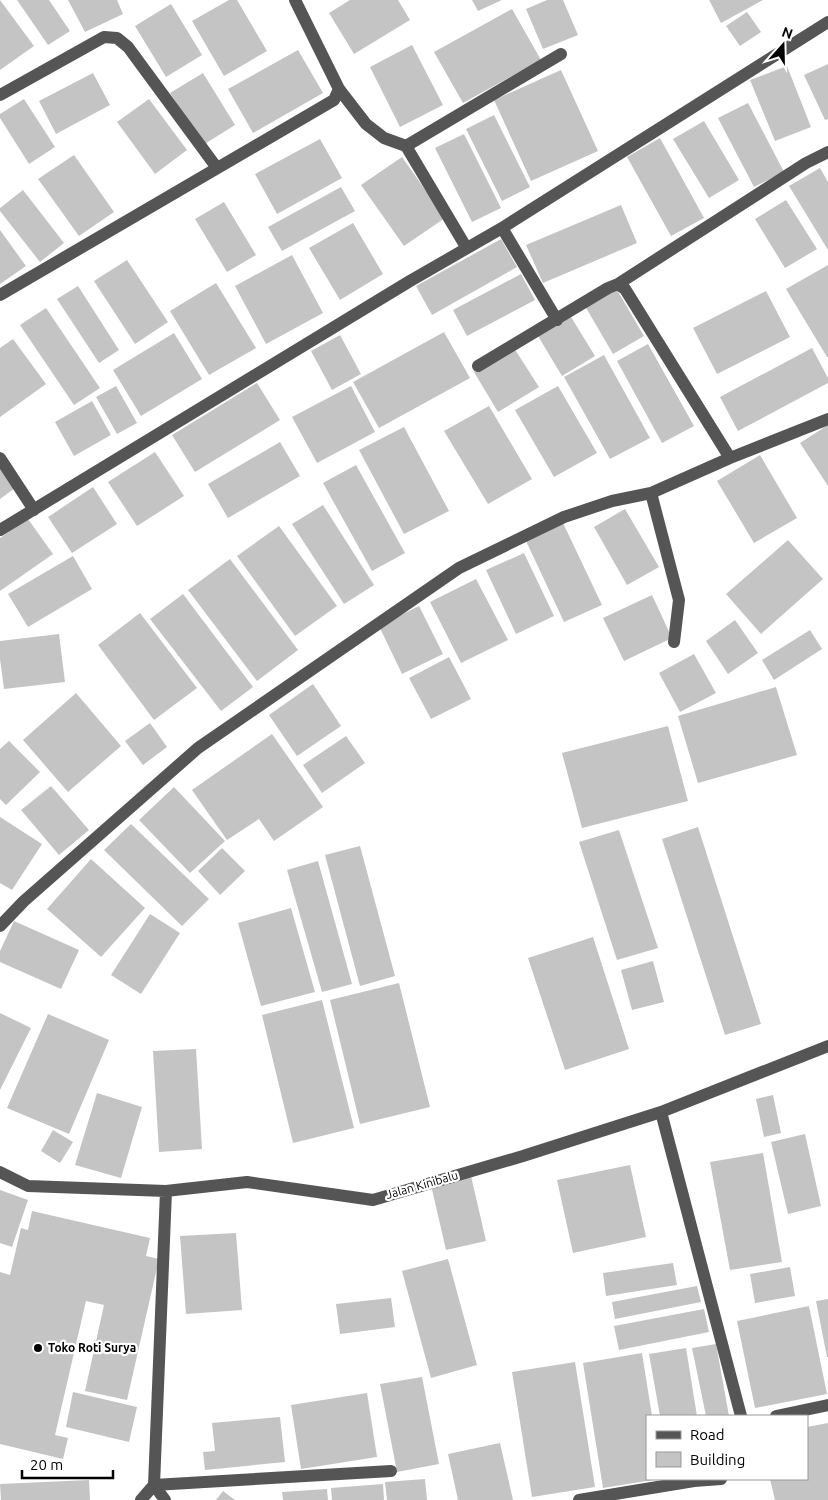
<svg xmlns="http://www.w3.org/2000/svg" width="828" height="1500" font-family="Ubuntu,sans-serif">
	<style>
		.building { fill: #c4c4c4 }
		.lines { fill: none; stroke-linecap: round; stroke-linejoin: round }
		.minor { stroke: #555; stroke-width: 12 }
		.poi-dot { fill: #000; stroke: #fff; stroke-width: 2 }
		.labels { text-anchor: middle; stroke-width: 4.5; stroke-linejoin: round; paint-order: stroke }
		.street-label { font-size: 12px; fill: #000; stroke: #fff }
		.poi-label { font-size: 12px; font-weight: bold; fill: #000; stroke: #fff; text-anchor: start }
	</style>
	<rect width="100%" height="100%" fill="#fff"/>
	<!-- building -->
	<path class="building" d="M0,0L34,46L0,70Z
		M17,0H49L70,31L48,45Z
		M68,0H117L123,14L85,32Z
		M229,0H237L267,51L224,76L192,21Z
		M350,0H398L410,20L354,54L329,13Z
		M472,0H502L478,11Z
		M547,0H563L578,35L543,49L526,9Z
		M709,0H763L721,23Z
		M171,4L202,55L166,77L135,26Z
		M512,9L541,60L463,103L434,52Z
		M747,12L761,32L740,46L726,26Z
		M412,45L443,105L400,127L370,67Z
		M298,50L323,93L253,133L228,89Z
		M828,64V119L825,120L804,75Z
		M787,66L811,127L775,141L750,80Z
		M561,70L598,151L531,181L494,100Z
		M93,73L110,105L56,134L39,101Z
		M203,73L235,125L203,145L170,93Z
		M24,99L55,147L29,164L0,118V114Z
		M149,99L187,150L155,174L117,122Z
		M748,103L784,172L754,187L718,118Z
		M494,115L530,187L502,201L466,129Z
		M704,121L739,180L709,198L673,139Z
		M464,134L501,208L472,222L435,148Z
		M660,138L704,218L671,236L627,157Z
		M320,139L342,178L277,214L255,174Z
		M74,155L114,212L79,236L38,179Z
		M402,157L445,218L404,246L361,185Z
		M820,168L828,182V250L789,186Z
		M341,187L355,211L282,251L268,227Z
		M23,190L64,243L40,262L0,211V208Z
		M786,200L817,249L785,268L755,219Z
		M224,202L256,255L227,272L195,219Z
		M621,205L637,243L543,283L526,245Z
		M353,223L383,274L340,300L309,248Z
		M0,230L26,266L0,284Z
		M501,239L517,267L432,315L416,286Z
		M292,255L323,313L266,344L235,286Z
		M127,260L168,322L135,344L94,281Z
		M828,265V357H827L786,289Z
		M521,274L535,300L467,336L453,310Z
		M216,283L256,348L209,375L170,311Z
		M78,286L119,350L99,363L57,299Z
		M616,288L644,336L613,354L585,306Z
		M766,291L790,337L717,374L693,328Z
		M46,308L100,388L74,405L20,325Z
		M571,317L595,356L562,376L538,336Z
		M444,332L470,378L379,428L353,382Z
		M174,333L202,379L141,416L113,370Z
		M340,335L361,374L332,390L311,351Z
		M13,339L46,384L0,417V348Z
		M648,344L694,426L662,443L617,361Z
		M514,348L539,387L498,412L474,372Z
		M812,348L828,378V383L738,431L720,397Z
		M604,355L650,438L610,459L564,377Z
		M257,383L280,420L195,472L172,435Z
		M116,386L137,423L117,434L96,397Z
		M351,386L375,432L317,463L292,417Z
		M558,386L597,453L554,477L515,410Z
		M92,401L111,435L74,456L55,422Z
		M489,406L532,479L488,504L444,431Z
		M828,425V486L800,443Z
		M404,427L449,511L404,534L359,450Z
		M280,442L300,476L228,518L208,484Z
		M155,452L184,496L137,526L108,482Z
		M760,455L797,518L754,543L717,481Z
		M356,465L405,553L372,571L323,483Z
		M0,468L15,488L0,499Z
		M93,487L117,524L72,553L48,517Z
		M323,505L374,585L344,604L292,524Z
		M625,509L659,567L627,585L594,527Z
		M28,519L53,554L0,591V538Z
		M563,523L602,605L564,622L526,541Z
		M279,526L337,606L295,636L237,556Z
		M788,540L823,579L761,634L726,594Z
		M524,553L554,616L516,634L486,570Z
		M73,556L92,589L28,627L8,594Z
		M230,559L298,650L257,681L188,590Z
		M476,579L508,640L461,663L430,602Z
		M183,594L253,687L221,711L150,619Z
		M652,595L672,638L624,661L603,618Z
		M419,606L443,654L402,674L379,626Z
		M140,613L197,688L154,720L98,645Z
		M735,620L758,653L728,674L706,641Z
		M810,630L822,649L774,680L762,660Z
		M59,634L65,682L4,689L0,659V641Z
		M694,654L716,693L680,712L659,673Z
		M449,657L471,699L431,719L409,678Z
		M313,684L341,726L297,756L269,715Z
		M776,687L797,755L698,783L678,716Z
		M76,693L121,746L68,792L23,740Z
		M150,723L167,747L143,765L125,741Z
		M668,726L688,801L582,828L562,753Z
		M272,734L323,807L274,841L259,819L227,840L192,790Z
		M346,736L365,763L322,793L303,765Z
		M9,741L40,772L6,805L0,799V749Z
		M51,786L89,830L59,855L21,810Z
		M174,787L225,841L190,873L139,820Z
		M0,817L42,844L12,890L0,883Z
		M131,824L209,899L182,926L104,850Z
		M698,827L761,1024L725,1035L662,839Z
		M619,830L658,948L617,960L579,842Z
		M360,846L395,976L360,986L325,855Z
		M222,848L245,871L220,895L198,871Z
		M91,859L145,908L101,957L47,909Z
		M318,861L352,984L322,992L287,870Z
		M291,908L315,992L261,1006L238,923Z
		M150,914L180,933L141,994L111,975Z
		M14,921L79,950L61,989L0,962V951Z
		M593,937L629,1049L565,1070L528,958Z
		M653,961L664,1002L632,1010L621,970Z
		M399,983L430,1107L360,1124L330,1000Z
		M322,1000L354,1128L293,1143L262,1015Z
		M0,1013L31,1028L0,1090Z
		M48,1014L109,1040L69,1134L7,1108Z
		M196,1049L202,1149L159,1152L153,1051Z
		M97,1093L142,1107L121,1178L75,1165Z
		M773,1095L781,1133L764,1137L756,1099Z
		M53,1130L73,1142L60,1163L41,1151Z
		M805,1134L821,1206L788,1214L771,1142Z
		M763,1153L782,1262L730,1270L710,1162Z
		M630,1165L646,1237L573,1253L557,1180Z
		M471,1176L486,1241L446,1250L431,1185Z
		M0,1190L28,1200L12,1247L0,1243Z
		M32,1211L150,1238L146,1256L159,1259L127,1400L85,1391L104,1305L86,1301L55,1435L68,1438L63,1459L0,1444V1272L10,1275L21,1228L28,1230Z
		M236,1233L242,1310L186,1314L180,1236Z
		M448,1259L477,1365L431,1378L402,1271Z
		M673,1263L677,1285L606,1296L603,1273Z
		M790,1267L795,1296L755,1303L750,1274Z
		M697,1286L701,1302L615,1319L612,1302Z
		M391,1298L395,1327L340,1334L336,1304Z
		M828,1299V1357H827L816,1301Z
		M809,1306L827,1394L755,1408L737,1321Z
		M704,1309L709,1332L619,1350L614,1326Z
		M716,1344L729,1416H706L692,1348Z
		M686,1348L697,1416H660L649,1354Z
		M642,1353L652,1416H647V1479L653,1480L603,1488L583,1363Z
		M575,1362L595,1487L532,1497L512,1372Z
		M422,1377L439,1464L397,1472L380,1384Z
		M73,1392L137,1407L129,1442L66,1427Z
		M367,1393L377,1457L301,1469L291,1405Z
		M280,1417L285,1462L205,1470L203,1452L215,1451L212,1423Z
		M828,1423V1500H775L770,1479H807V1427Z
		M500,1443L513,1500H458L448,1454Z
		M425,1479L427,1500H387L385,1482Z
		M89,1480L90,1500H1L0,1484Z
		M383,1484L384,1500H332L331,1488Z
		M327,1489L328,1500H283L282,1492Z
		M223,1491L235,1500H216Z"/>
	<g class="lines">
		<!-- minor -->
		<path class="minor" d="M339,89L366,124L384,138L406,146L466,247
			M0,95L104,37L117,38L128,47L217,168
			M406,146L561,54
			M502,228L557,320
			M618,284L806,163L828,152
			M0,295L334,100L339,89L295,0
			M478,366L608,288L618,284L625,289L730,458
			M0,458L34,510
			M651,493L679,600L674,642
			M0,530L410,281L502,228L828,22
			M0,926L24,901L198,748L459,568L564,517L612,501L651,493L730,458L828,419
			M661,1112L741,1416
			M0,1172L28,1186L166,1191L247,1182L373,1200L523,1156L661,1112L828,1046
			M776,1416L828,1405
			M141,1500L154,1485L391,1471
			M165,1500L154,1485L166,1191
			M579,1500L694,1481L721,1479"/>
	</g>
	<!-- markers -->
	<circle class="poi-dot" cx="38" cy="1348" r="5"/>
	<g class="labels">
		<!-- street labels -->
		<g class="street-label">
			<text transform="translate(422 1185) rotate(-16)" y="4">Jalan Kinibalu</text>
		</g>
		<!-- poi labels -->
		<g class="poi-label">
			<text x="48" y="1352">Toko Roti Surya</text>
		</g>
	</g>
	<!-- legend -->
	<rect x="646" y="1415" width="162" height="65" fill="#ffffff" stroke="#999999"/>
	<rect x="656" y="1431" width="25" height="8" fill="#555555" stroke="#999999"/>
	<text x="690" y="1440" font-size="15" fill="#000000">Road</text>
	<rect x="656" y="1452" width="25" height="15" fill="#c4c4c4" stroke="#999999"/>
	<text x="690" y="1465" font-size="15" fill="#000000">Building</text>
	<!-- north arrow -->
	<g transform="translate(783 45) rotate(20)" stroke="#ffffff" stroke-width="4" paint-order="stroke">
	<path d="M0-4L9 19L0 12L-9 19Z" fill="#000000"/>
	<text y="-8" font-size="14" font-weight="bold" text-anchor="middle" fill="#000000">N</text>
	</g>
	<!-- scale -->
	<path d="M22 1470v8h91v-8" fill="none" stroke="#000000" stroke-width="2.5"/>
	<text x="30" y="1470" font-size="15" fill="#000000" stroke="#ffffff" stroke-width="4" paint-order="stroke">20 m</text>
</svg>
